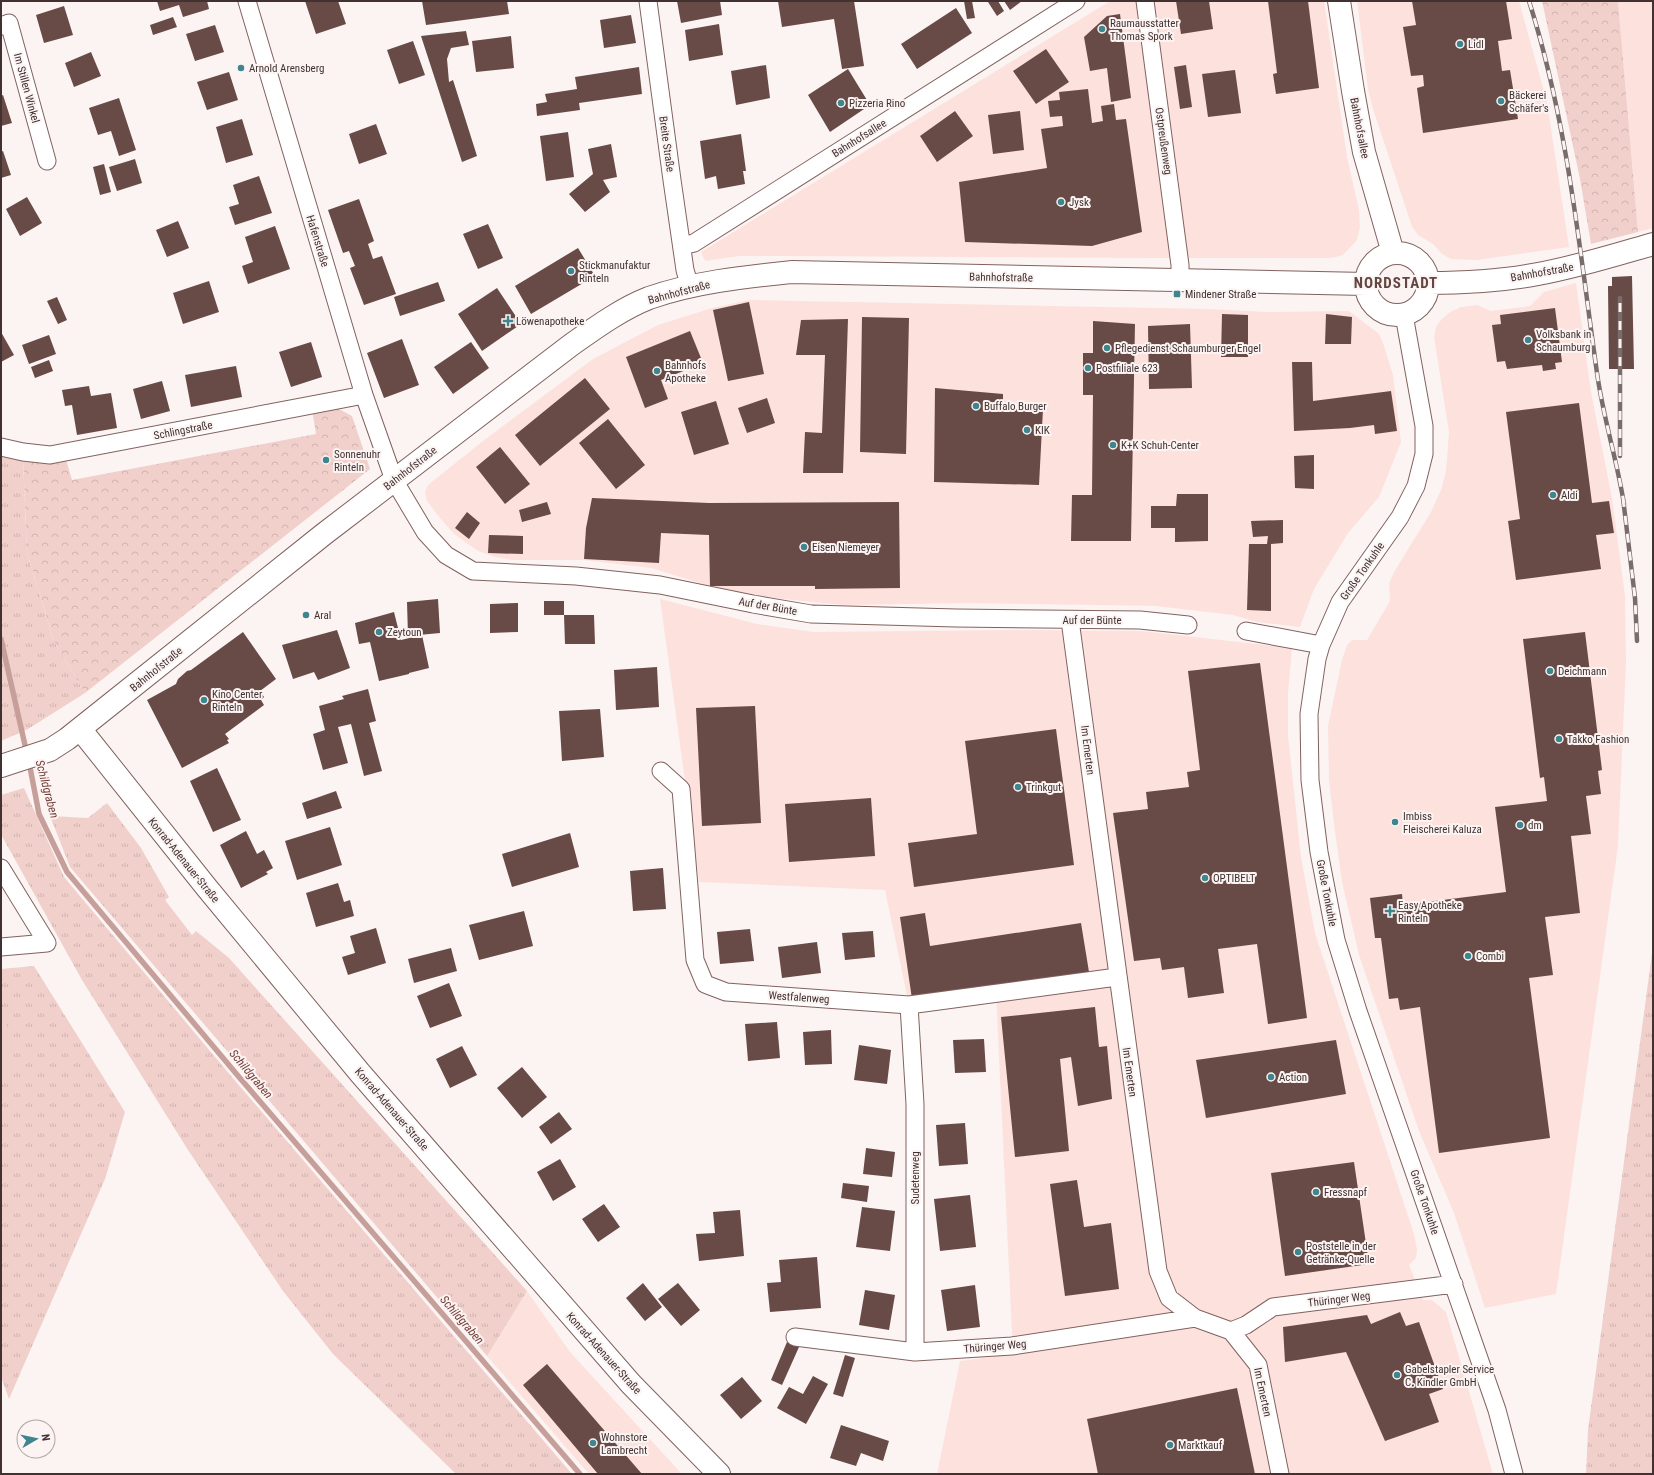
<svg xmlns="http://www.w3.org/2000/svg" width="1654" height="1475" font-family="'Roboto Condensed',sans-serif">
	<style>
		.built { fill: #fde1dd }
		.grass { fill: url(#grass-tufts) }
		.park { fill: url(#park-crowns) }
		.pitch { fill: #f1d0cb }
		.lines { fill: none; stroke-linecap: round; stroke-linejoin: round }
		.stream { stroke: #c69f9a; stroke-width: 5.5 }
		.building { fill: #684a46 }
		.street-casing { stroke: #81625e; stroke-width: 19 }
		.secondary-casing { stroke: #81625e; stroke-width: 24 }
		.street { stroke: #fff; stroke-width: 17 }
		.secondary { stroke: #fff; stroke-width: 22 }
		.rail-casing { stroke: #796d6c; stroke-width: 4.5 }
		.rail { stroke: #fbf4f3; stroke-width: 3; stroke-dasharray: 9; stroke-linecap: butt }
		.poi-dot { fill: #3e858e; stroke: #fbf4f3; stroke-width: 1.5 }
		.labels { text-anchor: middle; stroke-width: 4; stroke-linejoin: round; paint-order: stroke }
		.poi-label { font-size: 11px; fill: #413231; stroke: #fbf4f3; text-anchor: start }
		.street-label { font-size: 11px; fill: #413231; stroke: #fbf4f3 }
		.water-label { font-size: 12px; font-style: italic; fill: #763f39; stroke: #fbf4f3 }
		.district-label { font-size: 15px; font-weight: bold; letter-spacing: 1px; fill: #634541; stroke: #fbf4f3 }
	</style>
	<defs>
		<pattern id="grass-tufts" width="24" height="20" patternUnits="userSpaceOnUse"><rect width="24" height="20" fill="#f1d0cb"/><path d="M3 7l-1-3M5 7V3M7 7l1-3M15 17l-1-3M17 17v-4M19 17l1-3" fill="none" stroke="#d0b3af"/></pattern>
		<pattern id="park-crowns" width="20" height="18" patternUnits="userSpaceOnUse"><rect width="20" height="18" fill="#f1d0cb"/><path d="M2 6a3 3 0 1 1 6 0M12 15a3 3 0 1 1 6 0" fill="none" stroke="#d0b3af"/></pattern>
	</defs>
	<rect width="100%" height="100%" fill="#fbf4f3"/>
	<!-- built -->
	<path class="built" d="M1110,1H1324L1347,157L1359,210L1360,227L1357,240L1343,255L1332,258H1151L777,256H739L705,261L701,252Z
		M1357,1H1519L1547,102L1569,247L1477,260L1451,259L1442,254L1433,244L1418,235L1412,227L1373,109L1368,89Z
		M1618,1H1653V228L1638,232Z
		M1576,283L1591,392L1612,498L1625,596L1626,662L1618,846L1556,1294L1485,1308L1454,1213L1419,1131L1359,955L1342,882L1334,824L1329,780L1328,726L1342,660L1347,645L1352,640H1367L1390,601L1389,584L1394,572L1431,512L1441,490L1446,471L1449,432L1434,337L1436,327L1441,320L1450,312L1461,307L1477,305L1491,311L1530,306L1544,292Z
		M749,300L1208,309L1268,312L1349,311L1379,334L1383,343L1393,375L1401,442L1379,497L1348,533L1314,589L1300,627L1257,622L1233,615L1156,606L968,603L841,605L765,597L710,586L651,568L584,560H513L495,557L478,551L454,534L440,518L427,501L425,492L428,485L483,441L593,359L658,325L712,308Z
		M660,599L757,624L814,632L1014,630L1141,631L1292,648L1288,693V735L1301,857L1315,933L1414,1234L1417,1250L1416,1258L1409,1265L1423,1300H1432L1446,1312L1493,1474H937L960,1361L1013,1354L996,993L909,1005L885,890L699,882Z
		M527,1291L570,1352L682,1474H589L487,1356Z"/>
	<!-- grass -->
	<path class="grass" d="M1,453L23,458L27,553L54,641L85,693L28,729L1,741Z
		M24,788L64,877L231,1076L572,1474H456L333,1354L283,1291L188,1150L82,980L3,838L1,835V795Z
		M107,803L141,848L169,897L165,900L192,935L196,931L229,958L527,1291L487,1356L70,867L50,816L88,818Z
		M1653,946V1474H1586L1588,1430Z
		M34,966L125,1112L105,1179L9,1399L1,1377V969Z"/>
	<!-- park -->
	<path class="park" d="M1542,1H1618L1638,232L1591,244L1580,179Z
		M312,409H339L352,416L370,469L85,693L54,641L27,553L23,458L65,456L72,480L316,434Z"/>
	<!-- pitch -->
	<path class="pitch" d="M6,1011L11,1070H1V1012Z"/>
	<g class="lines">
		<!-- stream -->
		<path class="stream" d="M1,639L27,754
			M29,762L39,814L67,872L239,1077L580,1474"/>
	</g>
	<!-- building -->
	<path class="building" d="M157,1H207L209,9L183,17L179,5L160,11Z
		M305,1H338L346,24L316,34Z
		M422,1H507L509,14L426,25Z
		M677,1H720L722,15L681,23Z
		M778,1H854L864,66L842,69L834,19L782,27Z
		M964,1H972L975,18L967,19Z
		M990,1H998L1004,11L997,16L988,2Z
		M1004,1H1022L1010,10Z
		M1176,1H1209L1213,29L1181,34Z
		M1268,1H1308L1319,88L1276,94L1273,74L1277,73Z
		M1412,1H1506L1512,39L1498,41L1502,71L1510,70L1518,119L1423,133L1417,88L1424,86L1423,75L1411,76L1403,27L1416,25Z
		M64,6L73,35L44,43L36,15Z
		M956,8L972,33L917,69L901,44Z
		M1120,14L1131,98L1111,102L1107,68L1090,71L1084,37L1107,16Z
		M631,15L636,43L604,48L600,20Z
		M173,17L177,27L153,35L150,25Z
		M719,24L723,55L689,61L685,30Z
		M215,25L224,52L195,61L186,34Z
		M466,31L469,45L451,48L447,59L449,82L453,80L477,156L462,162L421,36Z
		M511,36L514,68L476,72L472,41Z
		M413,41L425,75L399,84L387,50Z
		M1046,49L1069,82L1036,104L1013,71Z
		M91,52L101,76L74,87L65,63Z
		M766,65L770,98L736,105L731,71Z
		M1186,65L1192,107L1180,109L1174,67Z
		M639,67L642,94L579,103L580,110L537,116L536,104L547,102L545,94L577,89L575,77Z
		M848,69L870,105L830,132L808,95Z
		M1235,70L1241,113L1208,117L1202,74Z
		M229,72L238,100L207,110L197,82Z
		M1088,89L1092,123L1103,121L1101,106L1114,104L1116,120L1126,119L1142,232L1092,246L965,242L959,182L1047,168L1041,129L1063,126L1062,116L1050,117L1048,101L1060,100L1059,92Z
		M3,95L12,123L1,126V96Z
		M119,98L136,150L119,156L111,131L98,135L89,108Z
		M955,111L973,136L937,162L920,136Z
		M1020,111L1024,150L993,154L988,115Z
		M242,119L253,155L226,163L216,127Z
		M376,124L387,154L359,164L349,134Z
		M568,132L574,177L546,181L540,136Z
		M741,134L746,171H743L745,184L718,189L716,176L705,179L700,141Z
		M611,144L617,177L603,180L610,192L585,212L569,194L593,174L588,149Z
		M3,151L11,175L1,178V152Z
		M135,159L142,183L117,191L109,167Z
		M104,164L111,192L100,195L93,167Z
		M259,176L272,213L235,225L229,207L239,204L233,185Z
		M27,197L42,223L20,236L6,209Z
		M359,199L374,241L368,244L373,259L382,256L396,294L364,305L350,268L355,266L349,251L343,253L328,210Z
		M178,221L189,248L167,257L156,230Z
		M488,224L503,258L478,269L463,234Z
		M275,226L290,269L248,284L242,266L253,262L245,237Z
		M578,248L595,276L531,314L515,286Z
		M1632,276L1634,369H1609L1608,286H1612V277Z
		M209,281L219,312L183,324L173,293Z
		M438,282L445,301L400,316L394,297Z
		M497,288L521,324L482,351L458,314Z
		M57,297L67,320L58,324L47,301Z
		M749,302L764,374L728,381L713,310Z
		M1555,308L1562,362L1555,363L1556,369L1543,371L1542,365L1507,369L1505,361L1497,362L1492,325L1501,324L1500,315Z
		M1222,314L1248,315V357H1221Z
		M1326,314L1352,317L1351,344H1325Z
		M862,317L909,318L906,454L860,452Z
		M848,319L843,473H803L805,432L822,433L825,355H796L801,320Z
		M1093,321L1135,324L1131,541H1071L1072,495H1092L1093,395H1083V353H1093Z
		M1190,324L1192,388L1149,389L1148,326Z
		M690,331L703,363L661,380L668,399L645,408L626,357Z
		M1,332L14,355L1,362Z
		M49,335L56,354L29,364L22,345Z
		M402,339L419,385L384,398L367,353Z
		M311,342L322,377L291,387L279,352Z
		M471,342L489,368L453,394L434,367Z
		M49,360L53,371L35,378L31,367Z
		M1292,362H1312L1313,401L1391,391L1397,431L1375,434L1374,425L1350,428L1294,431Z
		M236,366L242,397L191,407L185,375Z
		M585,378L610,409L540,466L515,435Z
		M162,381L170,411L141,419L133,389Z
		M89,386L91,396L111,393L117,428L77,435L72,405L65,406L62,390Z
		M935,388L1003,394V409H1043L1039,485L934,482Z
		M767,398L775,423L747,433L738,408Z
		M716,401L729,444L694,455L681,412Z
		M1579,403L1592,503L1609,501L1614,533L1596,535L1601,569L1516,580L1508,521L1520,519L1506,412Z
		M608,419L645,465L616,489L579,443Z
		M500,447L530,484L505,504L476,467Z
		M1314,455V489L1295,488L1294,456Z
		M1177,494H1208V541L1175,542V528H1151V506H1176Z
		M592,498L709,503L899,502L900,588L815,589V586H710L709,535L661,533L659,563L584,559L586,528Z
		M547,502L551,514L522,522L519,510Z
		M467,512L480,523L469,539L455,528Z
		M1283,520V543L1271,544V611L1247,610L1249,544H1267L1268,536L1253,537L1251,521Z
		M489,535L523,536V554L488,553Z
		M438,599L440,633L408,636L407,602Z
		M544,601H564V615H544Z
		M518,603V632L490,633V604Z
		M394,612L401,640L422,635L429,668L409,673V674L379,681L370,642L359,644L355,623Z
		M564,615H594L595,644H565Z
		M337,630L350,668L318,680L314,672L293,679L282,645Z
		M243,632L276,679L260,691L264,697L261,700L264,705L225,734L229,739L227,740L229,743L182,768L147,700L176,684L178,679L187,671L191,670Z
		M1585,632L1602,770L1598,771L1601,794L1586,796L1591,834L1571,836L1580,913L1545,917L1553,975L1529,978L1550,1138L1439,1153L1420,1007L1400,1010L1398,998L1389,999L1381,938H1375L1370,898L1402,894L1403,905L1506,892L1495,807L1547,801L1544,777L1540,778L1523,639Z
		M1260,663L1307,1018L1268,1024L1257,944L1218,949L1224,993L1188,998L1184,967L1162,970L1160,958L1134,961L1113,813L1148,809L1146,792L1189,787L1187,772L1200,770L1188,671Z
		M657,667L659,707L616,710L614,670Z
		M368,689L376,721L369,723L382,771L364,776L351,724L338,727L348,763L323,770L313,734L325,730L319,706L344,699L342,696Z
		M755,706L761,823L702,826L696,708Z
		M600,709L604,757L562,761L559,711Z
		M1056,729L1074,865L914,887L908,843L977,834L965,741Z
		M217,768L241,820L213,832L190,781Z
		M336,791L342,808L307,819L302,803Z
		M871,798L875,856L789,862L785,804Z
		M330,827L342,865L297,880L285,841Z
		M246,831L257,854L264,850L273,868L266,872L268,874L241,888L220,845Z
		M570,833L579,867L512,887L502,854Z
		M663,868L666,909L633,911L630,871Z
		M338,883L344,902L350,900L354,916L316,927L306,893Z
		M524,911L533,946L479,960L469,925Z
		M925,913L930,946L1081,923L1089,972L912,999L900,917Z
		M376,928L386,963L348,975L342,957L355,953L350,936Z
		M750,929L754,961L720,964L717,932Z
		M873,931L875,957L845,960L842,933Z
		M817,942L821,973L782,978L778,947Z
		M451,948L457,971L414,983L408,959Z
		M449,983L462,1016L430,1028L417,996Z
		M1095,1007L1099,1047L1107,1046L1112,1099L1078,1106L1071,1057L1060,1059L1069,1151L1015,1157L1001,1017Z
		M777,1022L780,1058L748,1061L745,1024Z
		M831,1030L832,1064L805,1065L803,1032Z
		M984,1039L986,1072L955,1073L953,1040Z
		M1336,1040L1346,1094L1206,1118L1196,1060Z
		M859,1045L891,1050L887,1084L854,1080Z
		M462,1046L477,1075L450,1088L436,1059Z
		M522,1067L547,1097L522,1118L497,1088Z
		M559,1112L572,1129L551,1144L539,1127Z
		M965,1123L968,1164L939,1166L936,1125Z
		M866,1148L895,1152L892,1177L863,1174Z
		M560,1159L576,1187L553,1201L537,1172Z
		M1354,1162L1369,1264L1285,1276L1271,1173Z
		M1077,1180L1084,1227L1111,1223L1119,1289L1065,1296L1050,1184Z
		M843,1183L869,1186L867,1202L841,1198Z
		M970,1195L976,1247L940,1251L934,1199Z
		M604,1204L620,1227L598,1242L582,1219Z
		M862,1207L895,1211L890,1251L856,1247Z
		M740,1210L744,1256L699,1261L696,1234L715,1233L713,1212Z
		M817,1257L821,1308L770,1312L767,1283L781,1282L779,1260Z
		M643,1283L662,1307L645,1321L626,1298Z
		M678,1283L700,1310L681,1326L658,1299Z
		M975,1285L980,1327L947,1331L941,1290Z
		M865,1290L895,1295L889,1330L859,1325Z
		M1400,1312L1406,1326L1419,1322L1443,1389L1429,1394L1439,1422L1385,1441L1346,1352L1285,1362L1283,1327L1367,1315L1371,1324Z
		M787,1342L799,1347L782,1385L771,1380Z
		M845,1355L855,1358L843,1397L833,1394Z
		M547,1364L642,1474H598L523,1385Z
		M813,1376L828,1384L806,1424L777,1408L789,1387L803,1394Z
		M742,1377L762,1401L741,1419L720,1395Z
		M1237,1388L1255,1474H1098L1087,1419Z
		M841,1425L889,1441L883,1461L861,1453L856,1466L830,1458Z"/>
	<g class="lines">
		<!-- street casing -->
		<g class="street-casing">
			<path id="street" d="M247,1L364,395L394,480L425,532L446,555L473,571L576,576L660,585L753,604L811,614L956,618L1140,620L1188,625
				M648,1L672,180L685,270L690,287
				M1145,1L1180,265V281
				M1,26L9,23L47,161
				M682,246L694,243L1076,1
				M1404,315L1424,426V454L1416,486L1400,517L1340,602L1321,645L1317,659L1309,714L1310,780L1319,852L1336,940L1358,1011L1497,1410L1514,1474
				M1,447L23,452L50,455L364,395
				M1070,620L1158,1271L1169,1298L1195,1318L1231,1331L1258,1365L1280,1474
				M1246,631L1321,645
				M661,771L681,789L695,960L705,984L726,992L909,1005L1117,977
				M1,868L47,943L1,947
				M909,1005L915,1104V1352
				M1231,1331L1246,1325L1273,1307L1454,1284
				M795,1337L915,1352L1012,1346L1195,1318"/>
		</g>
		<!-- secondary casing -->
		<g class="secondary-casing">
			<path id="secondary" d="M1339,1L1353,91L1364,152L1393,253
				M1366 284a31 31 0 1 1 62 0a31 31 0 1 1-62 0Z
				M1429,283C1465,283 1502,281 1538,274C1577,267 1615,255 1653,244
				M81,730L207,888L360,1073L631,1384L719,1474
				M1,766L50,750L67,739L324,534L571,345C595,328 621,309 649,298C695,282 744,277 792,272L1366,284"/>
		</g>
		<!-- street -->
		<use href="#street" class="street"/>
		<!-- secondary -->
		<use href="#secondary" class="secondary"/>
		<!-- rail casing -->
		<g class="rail-casing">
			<path id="rail" d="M1529,1C1568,124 1579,246 1597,373C1603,417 1617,460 1624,504
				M1620,456V298
				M1623,498L1635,598L1637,641"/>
		</g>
		<!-- rail -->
		<use href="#rail" class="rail"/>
	</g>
	<!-- markers -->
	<g class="poi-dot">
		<circle cx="1102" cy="29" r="4"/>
		<circle cx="1460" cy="44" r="4"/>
		<circle cx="241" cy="68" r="4"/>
		<circle cx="1501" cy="101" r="4"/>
		<circle cx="841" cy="103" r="4"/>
		<circle cx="1061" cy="202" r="4"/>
		<circle cx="571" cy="271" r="4"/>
		<rect x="1173" y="290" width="8" height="8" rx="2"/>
		<path d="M506 315h4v4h4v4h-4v4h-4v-4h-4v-4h4z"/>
		<circle cx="1528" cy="340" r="4"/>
		<circle cx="1107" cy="348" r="4"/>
		<circle cx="1088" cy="368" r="4"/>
		<circle cx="657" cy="371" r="4"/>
		<circle cx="976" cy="406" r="4"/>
		<circle cx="1027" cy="430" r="4"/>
		<circle cx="1113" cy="445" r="4"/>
		<circle cx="326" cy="460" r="4"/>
		<circle cx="1553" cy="495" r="4"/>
		<circle cx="804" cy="547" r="4"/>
		<circle cx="306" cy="615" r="4"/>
		<circle cx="379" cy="632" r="4"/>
		<circle cx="1550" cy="671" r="4"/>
		<circle cx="204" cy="700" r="4"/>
		<circle cx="1559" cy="739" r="4"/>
		<circle cx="1018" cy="787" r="4"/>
		<circle cx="1395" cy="822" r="4"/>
		<circle cx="1520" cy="825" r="4"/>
		<circle cx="1205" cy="878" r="4"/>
		<path d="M1388 905h4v4h4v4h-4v4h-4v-4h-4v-4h4z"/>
		<circle cx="1468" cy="956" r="4"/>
		<circle cx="1271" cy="1077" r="4"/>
		<circle cx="1316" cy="1192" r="4"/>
		<circle cx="1298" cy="1252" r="4"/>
		<circle cx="1397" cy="1375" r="4"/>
		<circle cx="593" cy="1443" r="4"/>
		<circle cx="1170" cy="1445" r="4"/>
	</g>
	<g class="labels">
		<!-- poi labels -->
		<g class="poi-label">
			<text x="1110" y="27">Raumausstatter<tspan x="1110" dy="13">Thomas Spork</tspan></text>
			<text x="1468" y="48">Lidl</text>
			<text x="249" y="72">Arnold Arensberg</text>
			<text x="1509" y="99">Bäckerei<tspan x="1509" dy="13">Schäfer's</tspan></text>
			<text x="849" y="107">Pizzeria Rino</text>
			<text x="1069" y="206">Jysk</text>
			<text x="579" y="269">Stickmanufaktur<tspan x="579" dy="13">Rinteln</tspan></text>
			<text x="1185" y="298">Mindener Straße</text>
			<text x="516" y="325">Löwenapotheke</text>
			<text x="1536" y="338">Volksbank in<tspan x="1536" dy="13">Schaumburg</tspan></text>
			<text x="1115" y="352">Pflegedienst Schaumburger Engel</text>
			<text x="665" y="369">Bahnhofs<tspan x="665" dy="13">Apotheke</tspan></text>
			<text x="1096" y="372">Postfiliale 623</text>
			<text x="984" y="410">Buffalo Burger</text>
			<text x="1035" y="434">KIK</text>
			<text x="1121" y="449">K+K Schuh-Center</text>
			<text x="334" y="458">Sonnenuhr<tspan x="334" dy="13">Rinteln</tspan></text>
			<text x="1561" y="499">Aldi</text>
			<text x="812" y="551">Eisen Niemeyer</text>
			<text x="314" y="619">Aral</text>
			<text x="387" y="636">Zeytoun</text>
			<text x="1558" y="675">Deichmann</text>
			<text x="212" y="698">Kino Center<tspan x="212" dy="13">Rinteln</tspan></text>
			<text x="1567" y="743">Takko Fashion</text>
			<text x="1026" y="791">Trinkgut</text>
			<text x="1403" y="820">Imbiss<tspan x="1403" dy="13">Fleischerei Kaluza</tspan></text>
			<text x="1528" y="829">dm</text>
			<text x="1213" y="882">OPTIBELT</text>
			<text x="1398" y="909">Easy Apotheke<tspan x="1398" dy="13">Rinteln</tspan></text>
			<text x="1476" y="960">Combi</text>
			<text x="1279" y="1081">Action</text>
			<text x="1324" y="1196">Fressnapf</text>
			<text x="1306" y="1250">Poststelle in der<tspan x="1306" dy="13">Getränke-Quelle</tspan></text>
			<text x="1405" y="1373">Gabelstapler Service<tspan x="1405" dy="13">C. Kindler GmbH</tspan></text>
			<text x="601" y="1441">Wohnstore<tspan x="601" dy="13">Lambrecht</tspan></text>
			<text x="1178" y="1449">Marktkauf</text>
		</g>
		<!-- street labels -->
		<g class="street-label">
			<text transform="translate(27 88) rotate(75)" y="4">Im Stillen Winkel</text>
			<text transform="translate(1360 128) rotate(79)" y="4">Bahnhofsallee</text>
			<text transform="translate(859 138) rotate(-32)" y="4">Bahnhofsallee</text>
			<text transform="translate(1164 141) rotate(82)" y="4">Ostpreußenweg</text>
			<text transform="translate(667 144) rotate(82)" y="4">Breite Straße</text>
			<text transform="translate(318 241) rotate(73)" y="4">Hafenstraße</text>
			<text transform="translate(1542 272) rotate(-10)" y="4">Bahnhofstraße</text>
			<text transform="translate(1001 277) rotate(1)" y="4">Bahnhofstraße</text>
			<text transform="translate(679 292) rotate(-15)" y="4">Bahnhofstraße</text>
			<text transform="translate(183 430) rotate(-11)" y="4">Schlingstraße</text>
			<text transform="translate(410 468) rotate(-38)" y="4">Bahnhofstraße</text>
			<text transform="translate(1362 571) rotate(-55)" y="4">Große Tonkuhle</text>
			<text transform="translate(768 606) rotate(10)" y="4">Auf der Bünte</text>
			<text x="1092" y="624">Auf der Bünte</text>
			<text transform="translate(156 669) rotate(-39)" y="4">Bahnhofstraße</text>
			<text transform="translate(1088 750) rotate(83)" y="4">Im Emerten</text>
			<text transform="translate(184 860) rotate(51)" y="4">Konrad-Adenauer-Straße</text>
			<text transform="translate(1327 893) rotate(79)" y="4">Große Tonkuhle</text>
			<text transform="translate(799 997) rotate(4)" y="4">Westfalenweg</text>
			<text transform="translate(1130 1072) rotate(82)" y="4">Im Emerten</text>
			<text transform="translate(392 1109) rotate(49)" y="4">Konrad-Adenauer-Straße</text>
			<text transform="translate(915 1178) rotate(-90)" y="4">Sudetenweg</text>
			<text transform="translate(1425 1202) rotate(71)" y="4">Große Tonkuhle</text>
			<text transform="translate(1339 1299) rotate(-7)" y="4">Thüringer Weg</text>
			<text transform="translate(995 1346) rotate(-5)" y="4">Thüringer Weg</text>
			<text transform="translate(604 1353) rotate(48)" y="4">Konrad-Adenauer-Straße</text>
			<text transform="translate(1263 1392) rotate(78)" y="4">Im Emerten</text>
		</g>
		<!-- water labels -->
		<g class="water-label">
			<text transform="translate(47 789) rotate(75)" y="4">Schildgraben</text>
			<text transform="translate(251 1074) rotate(50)" y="4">Schildgraben</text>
			<text transform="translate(462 1320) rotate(49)" y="4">Schildgraben</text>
		</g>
		<!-- district labels -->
		<g class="district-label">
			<text x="1396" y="288">NORDSTADT</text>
		</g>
	</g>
	<!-- border -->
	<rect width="1654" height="1475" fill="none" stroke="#413231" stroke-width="4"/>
	<!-- north arrow -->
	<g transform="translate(36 1439) rotate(81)"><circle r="19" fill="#fbf4f3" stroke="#b1a6a5"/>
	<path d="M0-3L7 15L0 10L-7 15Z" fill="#3e858e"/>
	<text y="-6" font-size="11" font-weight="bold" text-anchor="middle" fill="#413231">N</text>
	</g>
</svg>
